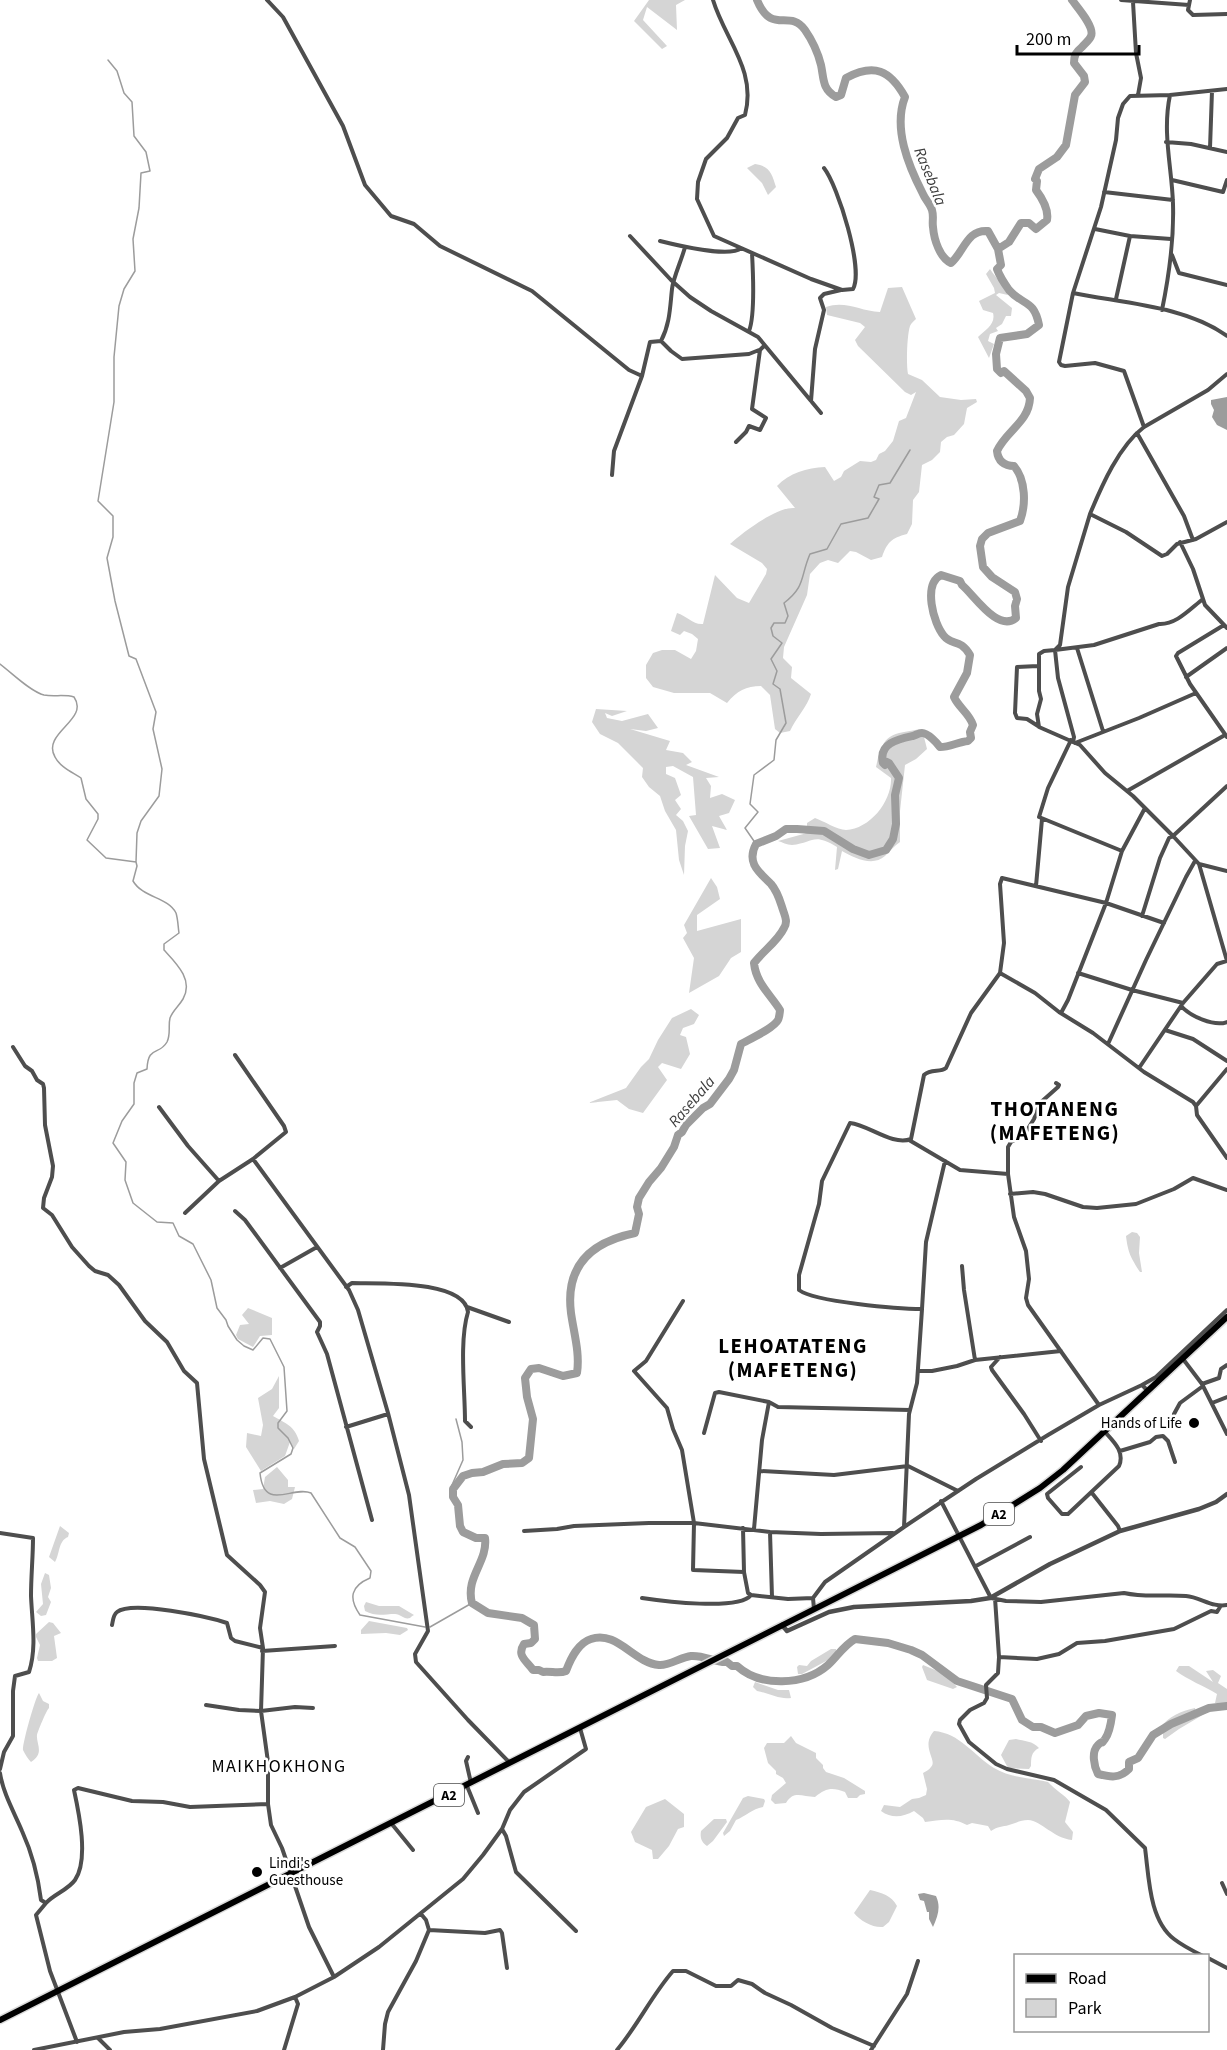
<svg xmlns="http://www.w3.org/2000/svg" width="1227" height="2050" font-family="'Source Sans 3',sans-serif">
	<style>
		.green { fill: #d5d5d5 }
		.water { fill: #9c9c9c }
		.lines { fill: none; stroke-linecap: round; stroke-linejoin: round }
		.stream { stroke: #9c9c9c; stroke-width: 1.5 }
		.river { stroke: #9c9c9c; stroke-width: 8 }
		.primary-casing { stroke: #dbdbdb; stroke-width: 9 }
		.minor { stroke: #4e4e4e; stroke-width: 4 }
		.tertiary { stroke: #4e4e4e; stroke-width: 4.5 }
		.primary { stroke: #000; stroke-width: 6 }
		.poi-dot { fill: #000; stroke: #fff; stroke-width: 2 }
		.labels { text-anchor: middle; stroke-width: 5; stroke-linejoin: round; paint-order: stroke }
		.shield { fill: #fff; stroke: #4c4c4c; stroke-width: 1.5 }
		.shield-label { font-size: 14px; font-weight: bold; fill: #000 }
		.poi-label { font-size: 15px; fill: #000; stroke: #fff; text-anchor: end }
		.water-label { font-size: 16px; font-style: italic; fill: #3d3d3d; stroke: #fff }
		.quarter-label { font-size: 18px; letter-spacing: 1.5px; fill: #000; stroke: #fff }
		.district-label { font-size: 21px; font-weight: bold; letter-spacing: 1.5px; fill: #000; stroke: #fff }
	</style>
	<rect width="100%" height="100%" fill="#fff"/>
	<!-- green -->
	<path class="green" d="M649,0H685L676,5L677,30L647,7L643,20L667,46L662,49L634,21Z
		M755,164C770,166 772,174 776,187L768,195L762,183L747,168Z
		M990,269C996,279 1005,284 1008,295L999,293L996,295L1012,308L1011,316H1006L1002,324L996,328L998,331L990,334L988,341L994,344L989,358L978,337C985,330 996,324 993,313L983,310L979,301L995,293L994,288L986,274Z
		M902,287L916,319C914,321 911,323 910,326C907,335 906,364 908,374L922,380L940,397L961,400L976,399L977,402L967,408L964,424L954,435L947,437L941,442L940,452L932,460L922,465L919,492L913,500L912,524L907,534C891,538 887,543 882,557L871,560L856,552L850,551L838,563L828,560L820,563L810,574L807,595L784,647L783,658L792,667L791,678L811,694C807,707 796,718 790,731L780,733L775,729L770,695L761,686C746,686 737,691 727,703L710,693H674L653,687L646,678V665L653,653L662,650H675L691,659L696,651L698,639L692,634L684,631L680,635L671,631L677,613C687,616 693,625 703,624L715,575L737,598L749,603L766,574L767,569L762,563L730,544C743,532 778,506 795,508L777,486C789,473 807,468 825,467L834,481L841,477L844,471L860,461L871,462L876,460L879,454L885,451L893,441L899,421L906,418L916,392L911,395L905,392L858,346L855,340L865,327L860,323L827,315L826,307C845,300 860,311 880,312L888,288Z
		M596,709L627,711L612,716L605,713L607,718L622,721L648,714L658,728L646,731L630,729L670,741L666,750L683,753L692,762L686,765L719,777L706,778L711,786L710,798L722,794L735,800L729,813L719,816L727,830L712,826L720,848L708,849L689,816L696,815L693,777L673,766L666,767V774L675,778L681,795L675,800L681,809L676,815L683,821L688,831L685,846L684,875L679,860L676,830L665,811L660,796L649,787L642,777L643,768L618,743L600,734L592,722Z
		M922,729L927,749L916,759L905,765L900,811V842C894,846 890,851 885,856C873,867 854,858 842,851L838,869L835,870L837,847C813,832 813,843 792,845C787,845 782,842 778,841L807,833V823L815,818C824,821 837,830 846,830C870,829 892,801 891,778L876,767C883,733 890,734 922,729Z
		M711,878L717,887L720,899L697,915V931L741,919V952L731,958L719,976L689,993L694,958L683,938L687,933L684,925Z
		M691,1009L699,1015L694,1024L683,1028L680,1035L686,1037L690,1054L681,1069L662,1063L658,1067L667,1080L643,1113L629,1109L617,1100L588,1103L626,1088L641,1067L649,1059L658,1040L672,1018Z
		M1132,1232L1137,1233L1140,1237L1139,1253L1142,1272H1140C1131,1258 1128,1253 1126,1236Z
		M248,1308L272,1318V1335L260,1336L253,1347L238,1339L236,1335L240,1325L249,1324L242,1315Z
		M279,1376V1408L273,1416C285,1423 295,1426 299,1441L294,1449L290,1442L285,1456L261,1471L246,1447L247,1433L261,1436L263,1425L258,1398L272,1389Z
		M277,1467L288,1480V1487H295L292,1499L284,1504L270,1501L256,1503L253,1490L263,1489L265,1477Z
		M60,1526L69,1533L68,1537C58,1541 60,1554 55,1562L49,1557Z
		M45,1573L49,1575L51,1588L48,1597L51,1602L46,1615L41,1616L36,1612L43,1604L41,1584Z
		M366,1602L379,1606H399L414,1615C412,1616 411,1617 410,1618C404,1620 401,1614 395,1614C384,1614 376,1617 365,1611L364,1606Z
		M369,1621L407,1628L408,1630L400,1635L386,1633L361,1634V1630Z
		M49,1622L53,1623L61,1633L54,1636L57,1658L52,1661H38L37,1658L40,1645L36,1637V1634Z
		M831,1649H836V1652L828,1660L802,1674H798L797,1667L799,1665L807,1666L811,1661Z
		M923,1665L945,1674L957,1687L953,1689L927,1680L922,1667Z
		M1179,1666H1189L1213,1682L1206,1671L1213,1670L1221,1676L1218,1683L1227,1689V1705L1215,1703L1217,1694C1204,1686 1188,1680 1176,1671Z
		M755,1682L778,1690H789L791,1698C780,1700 769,1693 757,1691L753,1687Z
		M39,1693L43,1701L49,1704V1708C46,1711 38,1731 37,1735C36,1744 45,1753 31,1762C28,1759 25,1754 23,1750C22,1745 35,1698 39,1693Z
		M1195,1708L1196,1714L1206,1711V1713L1179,1729L1165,1739L1163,1738V1732L1160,1728C1169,1716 1181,1711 1195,1708Z
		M934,1731C960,1733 973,1755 994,1768C1011,1778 1030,1778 1048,1782C1055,1790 1065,1795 1070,1802L1065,1822L1073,1832L1072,1840C1053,1838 1042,1821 1028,1820C1021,1820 1016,1823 1009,1825C1002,1827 998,1826 991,1831L988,1826L972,1823L967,1825C952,1817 941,1820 925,1822L923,1818L914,1811C903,1817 892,1819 881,1811L884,1805L900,1807L912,1799L919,1798L926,1795L927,1789L923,1773C926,1771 929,1770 931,1767C938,1760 920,1747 934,1731Z
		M791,1736L796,1743L816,1753V1758L823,1765V1768L826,1772L844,1778L865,1791V1794L860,1795L857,1798H848L845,1792C832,1787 826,1788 815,1797C802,1797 794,1790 786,1803L775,1804L771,1800L772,1795L786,1783L783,1778L776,1774V1771L768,1763L764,1748L767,1743H784Z
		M1016,1739C1024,1741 1033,1741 1039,1748C1031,1752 1031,1758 1031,1766L1029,1769L1008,1768L1001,1755L1009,1740Z
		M748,1796L764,1799L765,1801L763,1807C752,1809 746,1816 736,1820L730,1831L724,1836L723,1833L743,1798Z
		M665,1799L684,1814V1827L678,1829L669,1846L658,1859H653L652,1850L635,1842L631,1832L646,1807Z
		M714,1819H726L727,1822L713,1841L707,1846C701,1842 700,1837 701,1831Z
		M870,1890C882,1893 891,1895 897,1906L889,1922L883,1927C873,1928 860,1921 854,1913Z"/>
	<!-- water -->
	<path class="water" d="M1227,397V430L1217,425L1212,417L1214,410L1211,404V400Z
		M924,1893L936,1896C941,1907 938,1916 933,1927L929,1919V1912H927L924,1901L920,1900L918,1894Z"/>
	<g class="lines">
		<!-- stream -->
		<path class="stream" d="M108,60L117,71L124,93L132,102L134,136L146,152L150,171L141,173L139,208L133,239L135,271L124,289L119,306L114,357V402L98,501L113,516V537L107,558L115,601L129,656L136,659L156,712L153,729L162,769L159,796L141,821L137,833L136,862
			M0,664C12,673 31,692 44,695C54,697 64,694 74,697C90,720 41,733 55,757C60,767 72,772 81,778L86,799L98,814V819L87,840L106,858L136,862L137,866L133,881C143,898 168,897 176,913C178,919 178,927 179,933L164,944V950C176,963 194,980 183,999C179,1006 173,1010 170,1018C168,1026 171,1034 167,1042C159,1056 148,1045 147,1069L137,1073L134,1083V1104L122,1121L113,1143L126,1162L125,1180L133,1203L157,1222L173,1223L179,1236L193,1244L211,1280L217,1308L226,1320L228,1326L237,1340L244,1346L253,1350L263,1338L270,1339L284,1367L287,1411L278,1423V1428L288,1438L293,1448L291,1454L260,1473C264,1513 293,1485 311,1493L340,1538L355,1547L371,1571L370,1578C351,1586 348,1598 360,1615L425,1627
			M756,844L745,828L758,812L750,804L754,775L774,760L776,740L786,723L780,689L773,684L777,671L771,659L782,643L773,636L771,628L774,623H785L788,616L784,603C806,586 800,577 810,554L827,549L841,524L868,518L879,499L874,497L879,485L890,483L910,450
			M453,1489L452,1485L463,1460L462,1442L456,1419
			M430,1627L472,1603"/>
		<!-- river -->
		<path class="river" d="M757,0C772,36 789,8 805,30C812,40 818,53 821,65C824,79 822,89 836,97L841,95L846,78C874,63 890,70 905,97C893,128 908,165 923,194C925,199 930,204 932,210C934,217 932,221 933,227C934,240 940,258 951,263C964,252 967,229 988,231L998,249L1001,265L997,269C1000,277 1004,283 1009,290C1023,306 1034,299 1039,325L1027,334L1000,338L996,354L997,369L1001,373L1004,371L1026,391L1030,398C1029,422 1006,431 997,451C998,461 1004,466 1014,466C1026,480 1026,505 1020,521L988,533L982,539L980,546L983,567L992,577L1015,592L1017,599L1015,606L1016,618C998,633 974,595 962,585L960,581L941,575C923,584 933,623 944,636C952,646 960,638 970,655L967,673L954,697C959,708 969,713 973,725L970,732L971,738L968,741C958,742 950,747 940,747C937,743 928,733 922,733C919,733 916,735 913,736C899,739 878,743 883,763L885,765L887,762L889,763L899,778L895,795L896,824L893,839L886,850L869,855L853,849L824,831L797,829H786L776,836L756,844C746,863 759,872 771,884C778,892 780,901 783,910C785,916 788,922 784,928C778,941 763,951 754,963C756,983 770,994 780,1010C780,1011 779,1019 778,1020C774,1028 750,1039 741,1044L734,1070L729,1079L710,1104L703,1108L686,1125L682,1132L678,1135L674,1147L661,1168L649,1182L639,1198L637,1207L639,1214L635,1233C591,1242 565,1266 571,1313C574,1334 580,1353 577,1373L563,1376L539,1368L531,1369L525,1378L527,1397L533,1419L529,1458L522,1463L503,1464L483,1472L472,1473L463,1476L453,1489V1497L458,1505L460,1526L463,1532L476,1538H485C488,1562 465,1577 472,1603L488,1613L522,1618L534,1625L535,1639L531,1643L524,1644C516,1656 527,1661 533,1670H539L543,1672C551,1671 559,1674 566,1671C571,1658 578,1643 591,1639C617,1630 634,1663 659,1665C669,1666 681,1657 691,1656C705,1655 715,1663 727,1662L732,1666H737C760,1687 804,1686 828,1665C837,1657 843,1646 855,1639L888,1643L911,1650L922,1655L957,1681L1012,1699L1022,1720L1033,1727H1041L1055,1733L1078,1725L1086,1716L1099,1713L1112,1715C1111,1723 1110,1732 1105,1739C1100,1746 1104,1739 1098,1745C1091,1752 1094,1766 1098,1774C1110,1777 1119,1779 1129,1769V1762L1138,1758L1153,1735L1171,1724L1209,1708L1227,1706
			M998,249L1009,242L1021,223H1029L1036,229L1047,220C1049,209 1042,198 1036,190L1037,181L1035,179L1039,169L1057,157L1066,145L1075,95L1085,82L1084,76L1074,63C1074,55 1076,52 1082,47C1084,44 1090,40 1091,36C1095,27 1077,7 1072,0"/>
		<!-- primary casing -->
		<g class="primary-casing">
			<path id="primary" d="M0,2020L981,1525L1040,1488L1063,1470L1227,1317"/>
		</g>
		<!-- minor -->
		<path class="minor" d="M267,0L283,17L343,126L365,185L391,216L414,224L440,246L532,291L629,370L642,376
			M713,0C725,40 757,70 745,115L738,118L727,138L706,159L698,182L697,199L714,236L811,279L842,290L853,289C864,269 838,186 824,168
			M1121,0L1189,5
			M1190,0L1188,10L1193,15L1227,14
			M1133,2L1136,53L1141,78L1138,95
			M1166,142L1191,144L1227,152
			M1210,148L1212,91
			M1172,180L1223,192L1227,180
			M1104,192L1173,200
			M1095,229L1130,236
			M630,236L671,280L690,297L711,311L758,337L821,413
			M660,241C676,245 730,258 741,248
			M1171,255H1172L1179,273L1227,285
			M1073,293C1122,303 1186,306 1227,336
			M1116,299L1130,236L1171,239
			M1162,310C1169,276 1174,238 1173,204C1172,168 1162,133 1170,95L1227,89
			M749,331C755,316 753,271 752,253
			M661,341L671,351L682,359L749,354L759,350
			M1227,374L1208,390L1144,427C1119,446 1102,485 1090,514L1126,532L1162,556L1167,554L1177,544L1196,539L1227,522
			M811,401L815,349L824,310L820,298L824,294L841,290
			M1144,427L1124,371L1095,363L1065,366L1061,365L1059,362L1073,293L1101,207L1116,140L1118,118L1123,104L1130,96L1170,95
			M1137,433L1184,516L1193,540
			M736,442L746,432L749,426L760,430L766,418L752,409L760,350L764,346
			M612,475L614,451L642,376L650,342L661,341C670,324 670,307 672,289C673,278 682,259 685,247
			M1090,514L1068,587L1060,645L1055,650L1044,651L1039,654V691L1041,699L1037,714L1039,727L1080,745L1105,773L1133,796L1173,836L1169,838L1160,858L1142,916
			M1180,542L1193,569L1205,605L1227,628
			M1224,625L1178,653L1176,656L1190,684L1227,737
			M1077,648L1103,731
			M1038,666L1017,667L1015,713L1017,718L1027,719L1038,726
			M1186,677L1227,648
			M1071,740L1048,788L1039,817L1122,851
			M1073,742L1074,737L1058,678L1055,650L1094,645L1159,624C1176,625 1190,609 1203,599
			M1075,743L1139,718L1196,693
			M1227,786L1173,836L1199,864L1227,871
			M1127,791L1225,735
			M1036,886L1042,819
			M1164,923L1106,903L1002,878L1000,884L1004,943L1000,973L1035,993L1059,1012L1093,1033L1144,1072L1193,1102L1196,1106L1197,1115L1227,1158
			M1078,973L1132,990L1183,1003
			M1181,1006C1190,1016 1214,1027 1227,1022
			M1061,1013L1068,1000L1106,903L1122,851L1145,808
			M1165,1030L1193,1039L1227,1061
			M1108,1044L1146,960L1186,877L1195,861
			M13,1047L25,1066L32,1071L37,1080L43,1084L44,1088L45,1125L53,1166L52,1177L44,1198L43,1208L52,1215L72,1247L89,1266L95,1271L108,1275L119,1285L145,1321L167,1342L184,1371L197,1383L204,1459L227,1555L260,1585L265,1592L260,1628L263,1648
			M1139,1068L1183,1003L1217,964L1227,961L1199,864
			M1056,1083L1059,1085L1058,1087L1040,1103L1034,1119L1024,1135L1011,1142L1008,1147V1174L1014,1217L1026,1251L1029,1279L1026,1298L1028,1305L1099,1405
			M1196,1106L1227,1069
			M159,1107L188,1146L219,1181
			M909,1140L960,1170L1008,1174
			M253,1159L349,1290L358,1310L388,1413L409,1495L428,1631L415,1654L416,1662L468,1720L510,1763
			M1010,1194L1033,1192L1045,1194L1083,1207L1097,1208L1136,1204L1174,1189L1193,1178L1227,1190
			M235,1211L245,1220L320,1322V1326L317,1332L327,1354L372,1520
			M185,1213L219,1181L253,1159L286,1132L284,1126L235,1055
			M962,1266L964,1290L975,1360
			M280,1268L317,1247
			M346,1287L352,1283C376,1284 464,1279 468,1312C459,1341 465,1390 465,1421L471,1427
			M683,1301L646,1361L634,1371L667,1408L673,1429L682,1450L694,1523L693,1570L744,1572
			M467,1307L509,1322
			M922,1309L926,1242L945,1161
			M1000,1357L991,1367L992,1370L1024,1414L1041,1441
			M1183,1359L1202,1384L1227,1434
			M918,1371H932L957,1366L975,1360L1061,1351
			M1202,1384L1219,1378L1221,1369L1227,1365
			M1142,1385L1156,1377L1227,1310
			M1212,1403L1227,1397
			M1174,1414L1180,1403L1203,1386
			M346,1427L388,1414
			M704,1433L715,1393L719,1392L769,1402L778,1407L910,1410
			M1120,1451L1150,1442L1156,1437L1163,1436L1168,1441L1175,1462
			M1081,1467L1047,1494L1048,1498L1062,1514H1068L1119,1466C1125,1452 1114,1442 1105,1432
			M760,1471L834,1475L908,1466L958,1491
			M1092,1493L1118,1526L1120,1531
			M941,1501L991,1598L1006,1601L1041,1602L1124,1593C1147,1598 1164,1594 1186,1596C1200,1597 1213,1608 1227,1605
			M904,1527L976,1479L1048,1435L1099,1405L1142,1385L1148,1391
			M743,1528L744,1572L748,1593L751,1595L788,1599L813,1598
			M754,1529L762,1440L769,1402
			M524,1531L557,1529L574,1526L649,1523H694L770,1532L821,1534L893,1533
			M770,1532L772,1597
			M0,1533L33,1538C33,1557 31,1576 31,1596C32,1621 37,1648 29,1672L15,1676L13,1691V1736L4,1752L0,1769
			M976,1566L1030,1537
			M642,1598C662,1601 739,1611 751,1595
			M995,1598L999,1657L998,1673L986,1685L987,1698L984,1703L970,1710L960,1720L959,1724L969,1742L996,1764L1007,1769L1054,1780L1106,1810L1145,1848C1149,1877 1149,1920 1174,1939C1183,1946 1193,1951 1203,1956
			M814,1609L813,1598L825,1582L904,1527L909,1414L917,1383L922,1309C899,1309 815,1302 799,1290V1275L819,1204L822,1181L850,1123C869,1125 892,1146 911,1139L924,1075C931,1068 940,1073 946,1068L971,1013L1000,973
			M112,1625C113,1621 113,1615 117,1612C132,1600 209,1617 227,1623L231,1638L235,1641L263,1648L261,1711L268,1762V1804L271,1825L282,1848L309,1927L334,1977
			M262,1651L335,1646
			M999,1657L1037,1659L1059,1654L1077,1643L1105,1641L1174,1629L1211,1611L1217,1612L1220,1607
			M206,1705L239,1710L261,1711L295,1707L313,1708
			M468,1757L466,1761L471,1783
			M0,1773C3,1793 14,1812 22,1831C32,1853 38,1876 41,1900L46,1903C54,1894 68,1890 75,1880C89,1860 79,1813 74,1790L78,1788L132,1801L163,1802L190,1807L268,1804
			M467,1786L478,1813
			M391,1823L413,1850
			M502,1829L506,1836L516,1872L576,1931
			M1222,1883L1227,1894
			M46,1903L36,1915L50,1971L77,2042
			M429,1930L485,1933L500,1930L502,1933L507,1968
			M1208,1958L1227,1968
			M98,2038L110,2050
			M34,2050L124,2032L160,2029L257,2011L295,1997L334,1977L379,1947L463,1879L483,1855L502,1829L510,1810L524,1792L586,1749L580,1728
			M284,2050L298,2004L295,1997
			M383,2050L385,2024L388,2012L416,1961L429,1930L426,1920L421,1914
			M617,2050C638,2025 652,1995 673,1971H686L716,1986H731L738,1980L752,1984L765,1993L791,2005L832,2028L874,2046
			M871,2050L907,1994L918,1961"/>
		<!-- tertiary -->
		<path class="tertiary" d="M782,1625L787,1631L829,1612L854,1607L971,1601L990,1598L1050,1564L1120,1531L1199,1509L1216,1502L1227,1494"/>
		<!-- primary -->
		<use href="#primary" class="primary"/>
	</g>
	<!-- markers -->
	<g class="poi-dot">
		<circle cx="1194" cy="1423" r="6"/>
		<circle cx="257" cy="1872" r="6"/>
	</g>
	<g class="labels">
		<!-- shield labels -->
		<g class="shield">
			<rect x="984" y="1503" width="30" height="22" rx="4.5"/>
			<rect x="434" y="1784" width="30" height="22" rx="4.5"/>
		</g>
		<g class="shield-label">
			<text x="999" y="1519">A2</text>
			<text x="449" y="1800">A2</text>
		</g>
		<!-- poi labels -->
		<g class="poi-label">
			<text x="1182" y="1428">Hands of Life</text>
			<text x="269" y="1868" text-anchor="start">Lindi's<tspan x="269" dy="17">Guesthouse</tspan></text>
		</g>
		<!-- water labels -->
		<g class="water-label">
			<text transform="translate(931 176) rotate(68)" y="6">Rasebala</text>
			<text transform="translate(691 1101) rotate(-49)" y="6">Rasebala</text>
		</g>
		<!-- quarter labels -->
		<g class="quarter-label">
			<text x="279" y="1772">MAIKHOKHONG</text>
		</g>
		<!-- district labels -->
		<g class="district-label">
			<text x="1055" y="1116">THOTANENG<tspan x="1055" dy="24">(MAFETENG)</tspan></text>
			<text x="793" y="1353">LEHOATATENG<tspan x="793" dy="24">(MAFETENG)</tspan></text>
		</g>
	</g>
	<!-- legend -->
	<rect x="1014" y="1954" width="195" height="78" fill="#ffffff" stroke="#999999" stroke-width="1.5"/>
	<rect x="1026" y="1974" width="30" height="9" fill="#000000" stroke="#999999" stroke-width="1.5"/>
	<text x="1068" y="1984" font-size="18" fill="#000000">Road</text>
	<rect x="1026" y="1999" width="30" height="18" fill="#d5d5d5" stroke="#999999" stroke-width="1.5"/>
	<text x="1068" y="2014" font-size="18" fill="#000000">Park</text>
	<!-- scale -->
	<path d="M1017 45v9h122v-9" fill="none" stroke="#000000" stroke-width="3"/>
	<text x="1026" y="45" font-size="18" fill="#000000" stroke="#ffffff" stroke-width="4.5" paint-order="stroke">200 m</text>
</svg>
